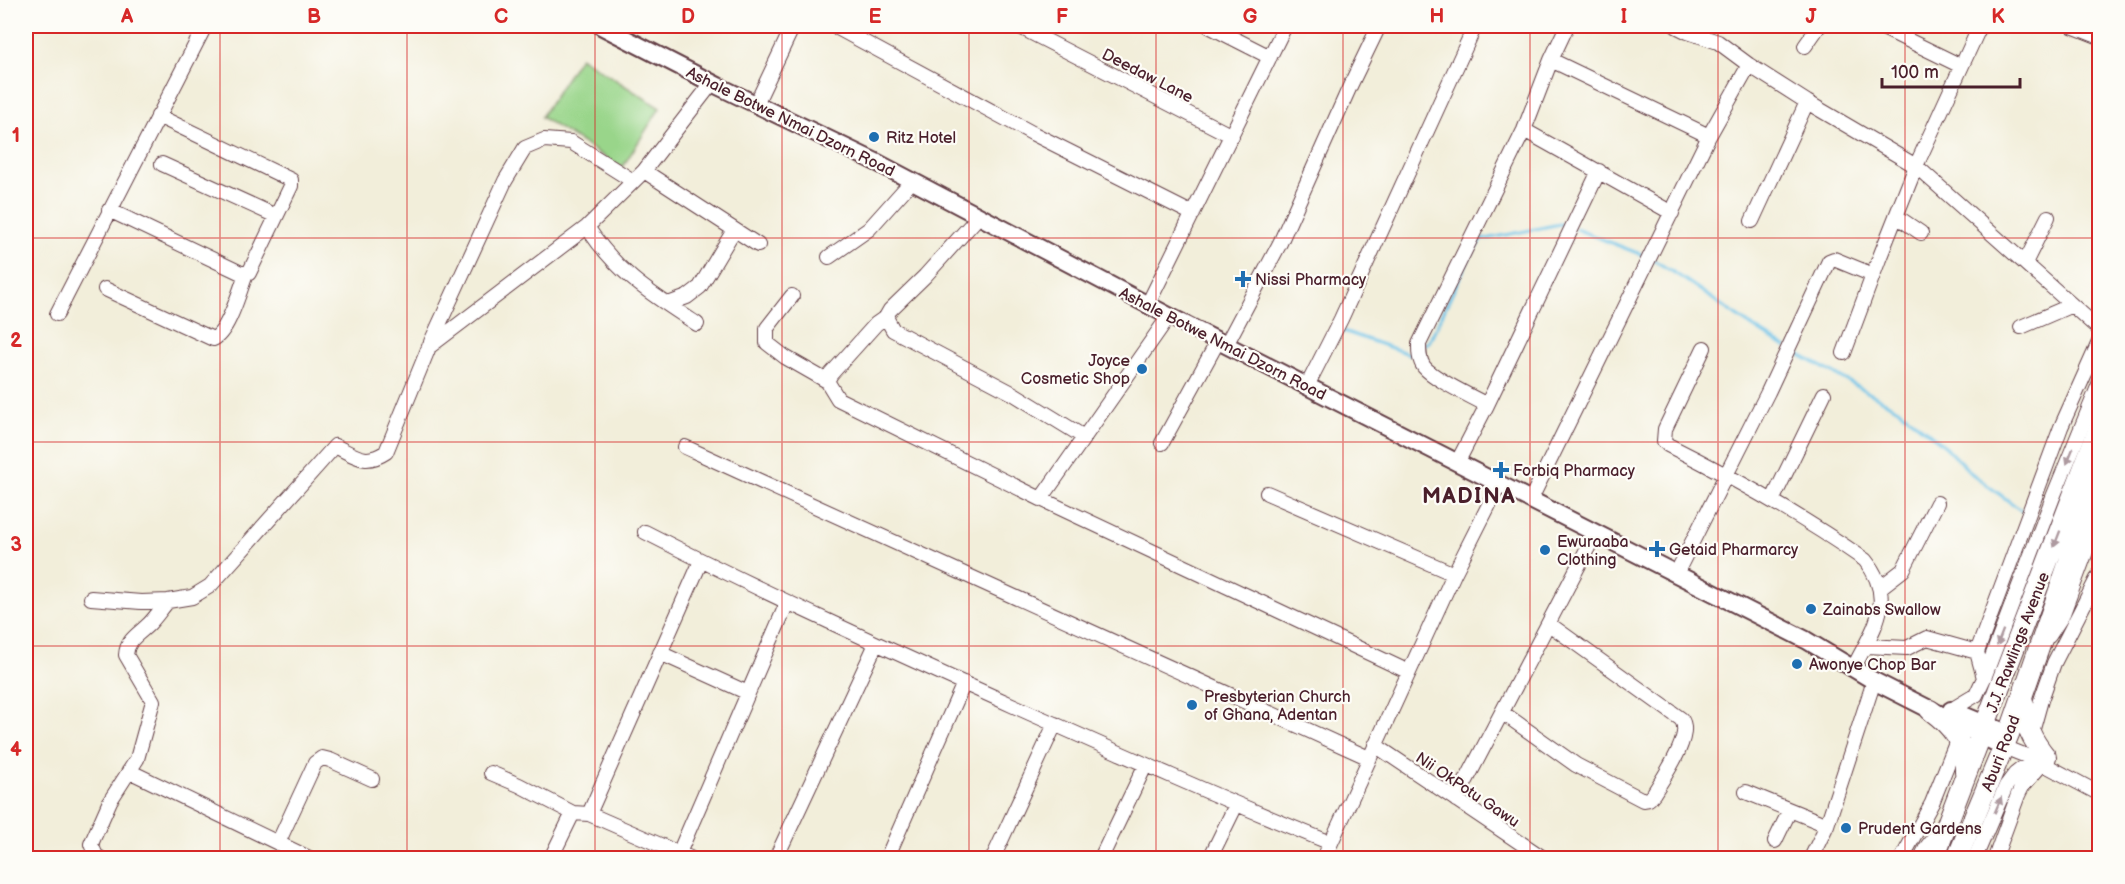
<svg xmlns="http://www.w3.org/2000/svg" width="2125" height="884" font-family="'Balsamiq Sans',sans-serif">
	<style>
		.green { fill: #99d58a; stroke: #727a5a; stroke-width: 1.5 }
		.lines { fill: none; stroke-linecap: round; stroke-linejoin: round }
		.stream { stroke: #6bc2e8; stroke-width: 3 }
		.minor-casing { stroke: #633e45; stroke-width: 16 }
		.major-casing { stroke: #633e45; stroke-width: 20 }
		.highway-casing { stroke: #633e45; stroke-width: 22 }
		.minor { stroke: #fff; stroke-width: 14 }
		.major { stroke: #fff; stroke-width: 16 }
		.highway { stroke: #fff; stroke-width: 20 }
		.oneway { fill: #ae9aa0 }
		.grid { fill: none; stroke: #d62828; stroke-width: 1.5; stroke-opacity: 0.55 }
		.poi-dot { fill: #1f6fb2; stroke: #fdfcf7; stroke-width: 2 }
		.labels { text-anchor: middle; stroke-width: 4.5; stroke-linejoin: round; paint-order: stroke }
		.street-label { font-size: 16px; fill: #4a1f2b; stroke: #fdfcf7 }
		.poi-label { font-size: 16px; fill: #4a1f2b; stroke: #fdfcf7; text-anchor: start }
		.district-label { font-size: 22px; font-weight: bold; letter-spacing: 1.5px; fill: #4a1f2b; stroke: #fdfcf7 }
		.neatline { fill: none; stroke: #d62828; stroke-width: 2 }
		.grid-label { font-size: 20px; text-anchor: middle; font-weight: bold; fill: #d62828 }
	</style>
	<rect width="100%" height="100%" fill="#fdfcf7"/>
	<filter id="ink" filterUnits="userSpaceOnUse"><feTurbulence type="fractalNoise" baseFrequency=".0167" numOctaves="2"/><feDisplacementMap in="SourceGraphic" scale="12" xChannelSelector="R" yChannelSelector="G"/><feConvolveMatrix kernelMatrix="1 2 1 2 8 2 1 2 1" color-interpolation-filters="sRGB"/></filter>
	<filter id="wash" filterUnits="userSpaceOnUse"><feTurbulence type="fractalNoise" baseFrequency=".008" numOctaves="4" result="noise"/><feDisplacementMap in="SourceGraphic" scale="24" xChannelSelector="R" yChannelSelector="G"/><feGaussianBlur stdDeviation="1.35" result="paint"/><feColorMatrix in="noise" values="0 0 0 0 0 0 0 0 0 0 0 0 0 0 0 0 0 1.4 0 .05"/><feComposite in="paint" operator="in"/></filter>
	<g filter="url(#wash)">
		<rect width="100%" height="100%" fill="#f2eeda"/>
		<!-- green -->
		<path class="green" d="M580,57L660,108L622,168L541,117Z"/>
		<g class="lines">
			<!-- stream -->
			<path class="stream" d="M1576,229L1645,256
				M1653,260C1700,286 1739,322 1786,347
				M1343,331L1409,354L1414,351
				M1425,344L1429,342L1469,258L1481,240L1560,224L1569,227
				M1791,350L1900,410L1946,447L1971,473L2022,511"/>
		</g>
	</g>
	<g filter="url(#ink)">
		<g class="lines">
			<!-- minor casing -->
			<g class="minor-casing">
				<path id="minor" d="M834,26L1032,133L1193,214
					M1018,26L1232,136
					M1209,26L1270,57
					M1676,26L1688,32L1718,42L1749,65L1807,102L1916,166L2100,330
					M1879,26L1961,66
					M2072,26L2100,37
					M1805,46L1819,26
					M1551,60L1709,136
					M756,104L793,26
					M1524,130L1672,213
					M162,164L276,216
					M644,171L758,245
					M109,210L241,273H249L291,186V180L158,116
					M979,216L925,276L890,310L886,317L893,330L1014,394L1084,437
					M1896,216L1921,233
					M1752,221L1807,102
					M587,227C619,275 650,293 697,324
					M829,257L869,229L912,181
					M2025,263L2048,217
					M105,289L213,339C228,333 240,290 246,274
					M792,296L767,328V343L785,357L827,381
					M668,304L687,297L700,287L734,230
					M1148,304L1285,26
					M57,314L205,26
					M886,317L876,324L831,374L827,381L838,399L1041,499L1409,672
					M2021,327L2072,305
					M431,342L505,181L525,148L544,140L571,142L633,181
					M1226,345L1280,243L1351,84L1379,26
					M1704,348L1665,429L1664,441L1668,445C1736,479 1802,516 1865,560C1898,601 1872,630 1853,669
					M1844,353L1879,259L1916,166L1980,26
					M1307,386L1341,319L1475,26
					M1487,405C1471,396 1435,380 1424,367C1419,360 1419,352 1419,344L1524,130L1551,60L1567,26
					M1162,443L1218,341
					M685,447L1369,758
					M1457,463L1487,405L1599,171
					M1267,493L1454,574
					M1041,499L1169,316
					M1530,501L1709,136L1749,65
					M1772,501L1824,394
					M645,532C766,594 890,650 1014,706C1119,753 1224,800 1331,843
					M1676,574L1768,392L1829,261L1834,259L1873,275
					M1881,587L1903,570L1937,503
					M91,598L141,602L168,601L192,597L210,586L335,446C356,456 365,466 386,452L429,347L587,227L644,171L712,83
					M2049,636L2062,616L2100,514
					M1867,646L1907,648L1927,638L1977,652
					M660,653L748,693
					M1984,678L1977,652L2061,427L2100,340
					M1953,712L1956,707L1976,695L1984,678L2053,497L2100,382
					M1503,713L1576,765L1643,800L1649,799L1654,793C1663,778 1694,735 1681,719L1549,624
					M2031,736L2041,700L2054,663L2100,573
					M1375,745L1543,858
					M2004,747L2034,759L2100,794
					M129,771L309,858
					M491,773L519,785L573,813L589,814L690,858
					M1746,792L1827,825
					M1456,800L1595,534
					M589,814L701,561
					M1775,841L1790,810
					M278,843L315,763L322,758L330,760L372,779
					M679,853L787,603
					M100,858L96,856L91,844L110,801L137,759L153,701L126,655C127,639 139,634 149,624C156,617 161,609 168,601
					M551,858L573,813
					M776,858L876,644
					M887,858L964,683
					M993,858L1055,724
					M1101,858L1145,766
					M1210,858L1236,805
					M1324,858L1454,574L1499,485
					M1811,858L1827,825L1874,681
					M1902,858L1932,803L1958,738
					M1921,858L1926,848L1941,828
					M1975,858L2006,786L2015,774L2034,759
					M1995,858L2018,795L2022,787L2042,764"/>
			</g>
			<!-- major casing -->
			<g class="major-casing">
				<path id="major" d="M601,26L718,86L878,163L1169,316L1806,640L1874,681L2004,747
					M1951,710L2009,734"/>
			</g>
			<!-- highway casing -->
			<g class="highway-casing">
				<path id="highway" d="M2023,701C2024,724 2032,740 2046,757
					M1930,710C1952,726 1966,743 1965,772
					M1934,858L2100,425
					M1957,858L2009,734L2100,473"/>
			</g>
			<!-- minor -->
			<use href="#minor" class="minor"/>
			<!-- major -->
			<use href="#major" class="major"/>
			<!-- highway -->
			<use href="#highway" class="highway"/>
		</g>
		<!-- one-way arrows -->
		<defs><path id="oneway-solid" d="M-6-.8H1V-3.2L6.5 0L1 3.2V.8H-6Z" transform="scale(1.5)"/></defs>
		<g class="oneway">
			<use href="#oneway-solid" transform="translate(2070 456) rotate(112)"/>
			<use href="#oneway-solid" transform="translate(2057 539) rotate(111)"/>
			<use href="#oneway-solid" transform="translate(2000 638) rotate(111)"/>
			<use href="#oneway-solid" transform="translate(1998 805) rotate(-67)"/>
		</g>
	</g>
	<!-- grid -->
	<path class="grid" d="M220,26V858M407,26V858M595,26V858M782,26V858M969,26V858M1156,26V858M1343,26V858M1530,26V858M1718,26V858M1905,26V858M26,238H2100M26,442H2100M26,646H2100"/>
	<!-- markers -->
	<g class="poi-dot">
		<circle cx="874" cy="137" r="6"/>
		<path d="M1240 270h6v6h6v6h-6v6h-6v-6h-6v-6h6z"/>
		<circle cx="1142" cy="369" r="6"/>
		<path d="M1498 461h6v6h6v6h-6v6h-6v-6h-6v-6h6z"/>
		<path d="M1654 540h6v6h6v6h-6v6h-6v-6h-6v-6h6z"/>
		<circle cx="1545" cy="550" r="6"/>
		<circle cx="1811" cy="609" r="6"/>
		<circle cx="1797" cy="664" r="6"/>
		<circle cx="1192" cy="705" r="6"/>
		<circle cx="1846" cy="828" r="6"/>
	</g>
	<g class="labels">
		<!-- street labels -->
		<g class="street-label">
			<text transform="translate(1148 75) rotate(27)" y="6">Deedaw Lane</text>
			<text transform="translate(791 121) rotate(26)" y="6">Ashale Botwe Nmai Dzorn Road</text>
			<text transform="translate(1223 343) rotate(27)" y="6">Ashale Botwe Nmai Dzorn Road</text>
			<text transform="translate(2017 642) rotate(-69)" y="6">J.J. Rawlings Avenue</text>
			<text transform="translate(2000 753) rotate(-69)" y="6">Aburi Road</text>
			<text transform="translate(1468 789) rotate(34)" y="6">Nii OkPotu Gawu</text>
		</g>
		<!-- poi labels -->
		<g class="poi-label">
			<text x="886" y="143">Ritz Hotel</text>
			<text x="1255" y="285">Nissi Pharmacy</text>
			<text x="1130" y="366" text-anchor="end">Joyce<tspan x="1130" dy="18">Cosmetic Shop</tspan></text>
			<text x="1513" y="476">Forbiq Pharmacy</text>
			<text x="1557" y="547">Ewuraaba<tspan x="1557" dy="18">Clothing</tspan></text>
			<text x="1669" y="555">Getaid Pharmarcy</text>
			<text x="1823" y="615">Zainabs Swallow</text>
			<text x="1809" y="670">Awonye Chop Bar</text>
			<text x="1204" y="702">Presbyterian Church<tspan x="1204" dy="18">of Ghana, Adentan</tspan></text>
			<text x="1858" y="834">Prudent Gardens</text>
		</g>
		<!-- district labels -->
		<g class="district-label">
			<text x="1469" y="503">MADINA</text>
		</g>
	</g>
	<!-- margin -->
	<rect width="2125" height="884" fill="none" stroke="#fdfcf7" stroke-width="66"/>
	<!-- scale -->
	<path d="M1882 78v9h138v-9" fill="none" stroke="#4a1f2b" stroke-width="3"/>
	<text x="1891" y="78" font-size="18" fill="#4a1f2b" stroke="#fdfcf7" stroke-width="4.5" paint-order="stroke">100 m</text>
	<rect x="33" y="33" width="2059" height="818" class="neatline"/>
	<g class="grid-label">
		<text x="127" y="23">A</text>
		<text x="314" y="23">B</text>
		<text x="501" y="23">C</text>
		<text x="688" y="23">D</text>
		<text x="875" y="23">E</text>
		<text x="1062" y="23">F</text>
		<text x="1250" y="23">G</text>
		<text x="1437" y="23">H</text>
		<text x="1624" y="23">I</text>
		<text x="1811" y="23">J</text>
		<text x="1998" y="23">K</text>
		<text x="16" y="142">1</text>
		<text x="16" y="347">2</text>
		<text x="16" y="551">3</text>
		<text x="16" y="756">4</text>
	</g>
</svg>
